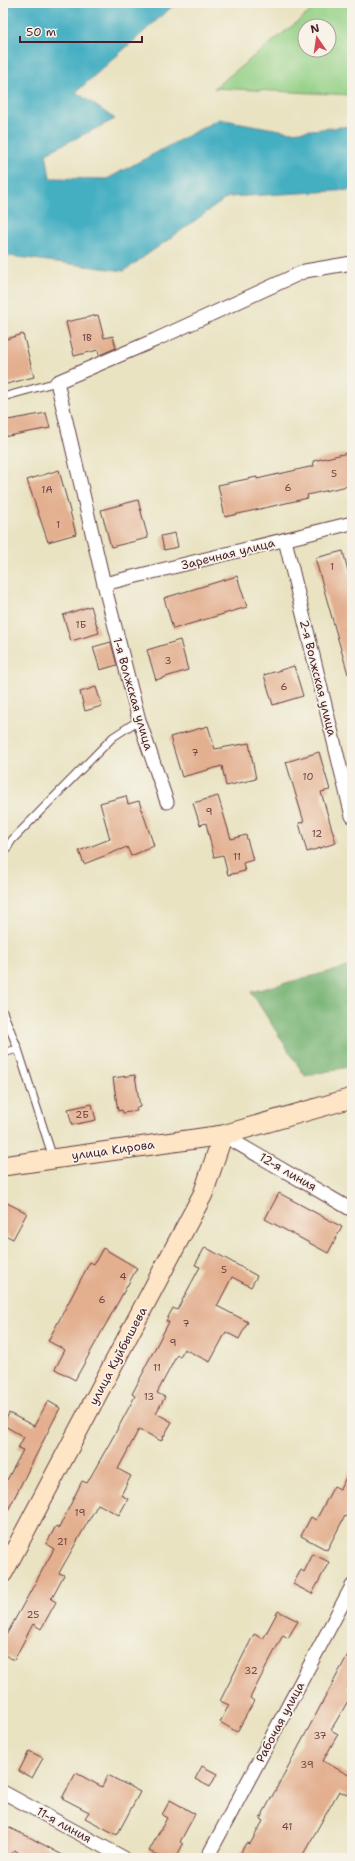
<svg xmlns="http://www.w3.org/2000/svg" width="355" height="1861" font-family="'Shantell Sans',sans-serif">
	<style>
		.green { fill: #92d085; stroke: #6e7858; fill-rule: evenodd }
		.forest { fill: #75b272; stroke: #60684e }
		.water { fill: #44afc2; stroke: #476776 }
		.building { fill: #e3af8f }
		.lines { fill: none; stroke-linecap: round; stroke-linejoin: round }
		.lane-casing { stroke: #623c42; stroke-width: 9 }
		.street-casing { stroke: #623c42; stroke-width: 15 }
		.secondary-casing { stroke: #623c42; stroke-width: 21 }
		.lane { stroke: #fff; stroke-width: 7 }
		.street { stroke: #fff; stroke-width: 13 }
		.secondary { stroke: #fee5c5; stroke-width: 19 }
		.labels { text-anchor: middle; stroke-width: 3.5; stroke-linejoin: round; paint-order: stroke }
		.number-label { font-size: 10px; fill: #704344 }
		.street-label { font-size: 12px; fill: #4a1f2b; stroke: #f7f3e8 }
	</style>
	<rect width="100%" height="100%" fill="#f7f3e8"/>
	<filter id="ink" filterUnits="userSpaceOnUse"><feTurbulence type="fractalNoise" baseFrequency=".025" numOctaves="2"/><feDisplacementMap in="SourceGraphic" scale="8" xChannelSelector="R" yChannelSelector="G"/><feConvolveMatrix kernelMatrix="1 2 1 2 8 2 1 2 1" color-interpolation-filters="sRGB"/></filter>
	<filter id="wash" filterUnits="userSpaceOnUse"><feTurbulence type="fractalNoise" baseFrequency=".012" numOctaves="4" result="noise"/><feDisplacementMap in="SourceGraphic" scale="16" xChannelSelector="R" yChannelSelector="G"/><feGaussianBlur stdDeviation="0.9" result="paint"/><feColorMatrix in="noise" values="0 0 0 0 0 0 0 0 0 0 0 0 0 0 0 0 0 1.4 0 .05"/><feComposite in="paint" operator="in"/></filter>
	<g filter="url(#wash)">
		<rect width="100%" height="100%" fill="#e9e3c2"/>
		<!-- green -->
		<path class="green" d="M321,3H352V95L214,88ZM305,26H329V50H305Z"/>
		<!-- forest -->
		<path class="forest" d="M352,966V1066L305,1076L251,992Z"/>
		<!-- water -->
		<path class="water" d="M3,3H176L76,92L115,119L46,153L50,178L107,179L219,119L291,132L352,126V190L228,197L124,271L3,255Z"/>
		<g id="blocks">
			<!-- building -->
			<path class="building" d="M98,315L104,338L113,336L116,348L99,355L98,350L74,356L66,322Z
				M23,334L34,377L3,385V340Z
				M46,413L50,428L3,437V421Z
				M352,452V485L307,495L308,498L225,517L218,485L257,477V479L314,466L313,461Z
				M59,470L76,534L48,542L27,480Z
				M138,500L148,538L111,547L101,510Z
				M175,533L178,547L164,550L161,536Z
				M343,551L352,587V674H348L315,558Z
				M237,576L247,607L173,629L164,598Z
				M91,606L99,633L71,641L63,615Z
				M180,640L188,670L156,680L147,650Z
				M111,642L117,665L100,670L93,647Z
				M294,666L303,696L273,705L264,675Z
				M96,687L102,706L85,711L80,692Z
				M208,726L215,749L249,743L256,779L226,786L222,766L182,777L170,737Z
				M319,752L330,790L321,792L336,843L307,852L299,823L304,822L286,762Z
				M126,796L128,804L139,801L154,846L131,856L127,847L84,864L79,851L110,839L100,803Z
				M218,796L231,839L246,835L253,860L243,863L245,871L228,875L223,855L214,857L206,823L200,825L193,803Z
				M135,1075L140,1107L136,1108L137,1111L123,1113L122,1110L118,1111L113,1078Z
				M92,1104L96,1120L72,1125L68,1109Z
				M279,1193L342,1227L328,1253L265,1219Z
				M3,1201L27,1213L13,1239L3,1234Z
				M205,1247L257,1276L251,1287L232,1277L217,1306L248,1322L239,1339L226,1332L210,1362L184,1349L180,1357L177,1355L157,1393L165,1397L156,1413L172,1422L161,1441L139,1429L118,1469L131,1476L121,1495L128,1499L119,1515L98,1504L59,1573L64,1575L51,1599L56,1602L41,1629L33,1624L14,1660L3,1654V1641L54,1549L46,1544L56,1526L59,1528L82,1481L87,1483L117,1430L135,1396L132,1394L144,1371H143L169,1322L166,1321L173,1308L177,1310L200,1267L195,1265Z
				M103,1248L137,1268L75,1380L55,1369L65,1350L48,1341L90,1262L94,1264Z
				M48,1401L60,1408L3,1520V1478L7,1480L23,1450L18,1448L24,1437L3,1425L9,1413L34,1426Z
				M352,1466V1520L345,1516L327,1550L301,1536L311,1517L316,1520L334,1486L340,1489Z
				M313,1554L329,1562L312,1594L293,1584L301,1570L304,1572Z
				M278,1611L298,1621L288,1638L283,1635L250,1698L254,1701L237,1732L220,1722L229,1705L220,1701L254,1634L263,1639Z
				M352,1647V1678L347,1687L352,1689V1694L331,1730L338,1734L323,1761L352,1777V1785L347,1795L339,1791L301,1858H238L246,1843L250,1844L263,1821L260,1819Z
				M29,1751L43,1758L32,1778L19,1771Z
				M202,1766L217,1774L210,1787L195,1779Z
				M76,1773L102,1787L108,1775L140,1792L117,1835L85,1818L89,1812L62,1798Z
				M170,1800L195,1814L180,1842L183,1844L176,1858H163L149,1851L167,1818L162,1815Z
				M3,1825L31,1838L68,1858H29L14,1850L10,1858H3Z"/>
		</g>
	</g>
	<g filter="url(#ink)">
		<use href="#blocks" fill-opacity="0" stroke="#623c42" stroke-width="1"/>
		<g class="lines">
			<!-- lane casing -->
			<g class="lane-casing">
				<path id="lane" d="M3,397L57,382
					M3,855L12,840L113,737L139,720
					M3,1012L18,1049L53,1158
					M3,1053L18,1049"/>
			</g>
			<!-- street casing -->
			<g class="street-casing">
				<path id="street" d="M285,540L352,816
					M104,584L352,523
					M167,802L139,720L104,584L57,382L155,340L305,271L352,263
					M223,1135L352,1210
					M3,1792L124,1858
					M207,1858L352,1586"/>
			</g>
			<!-- secondary casing -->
			<g class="secondary-casing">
				<path id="secondary" d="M3,1166L223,1135L352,1098
					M3,1573L203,1194L223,1135"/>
			</g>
			<!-- lane -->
			<use href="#lane" class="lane"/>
			<!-- street -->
			<use href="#street" class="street"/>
			<!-- secondary -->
			<use href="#secondary" class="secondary"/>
		</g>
	</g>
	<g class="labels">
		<!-- number labels -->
		<g class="number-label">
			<text x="87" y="341">1В</text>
			<text x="334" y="477">5</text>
			<text x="288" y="491">6</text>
			<text x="47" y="493">1А</text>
			<text x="58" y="528">1</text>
			<text x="332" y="570">1</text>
			<text x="81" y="628">1Б</text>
			<text x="168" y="664">3</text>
			<text x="284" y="690">6</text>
			<text x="195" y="756">7</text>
			<text x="308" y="780">10</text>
			<text x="209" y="815">9</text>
			<text x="317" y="837">12</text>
			<text x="237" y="860">11</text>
			<text x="82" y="1118">2Б</text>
			<text x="224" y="1273">5</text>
			<text x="123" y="1280">4</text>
			<text x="102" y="1303">6</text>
			<text x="186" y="1327">7</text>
			<text x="173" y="1346">9</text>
			<text x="157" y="1371">11</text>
			<text x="149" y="1400">13</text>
			<text x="80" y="1516">19</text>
			<text x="62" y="1545">21</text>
			<text x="33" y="1618">25</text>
			<text x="251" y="1674">32</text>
			<text x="320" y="1739">37</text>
			<text x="307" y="1768">39</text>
			<text x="287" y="1830">41</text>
		</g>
		<!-- street labels -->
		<g class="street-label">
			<text transform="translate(228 554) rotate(-14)" y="4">Заречная улица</text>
			<text transform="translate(318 678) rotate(76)" y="4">2-я Волжская улица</text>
			<text transform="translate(133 694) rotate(74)" y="4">1-я Волжская улица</text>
			<text transform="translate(113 1150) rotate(-8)" y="4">улица Кирова</text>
			<text transform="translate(288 1172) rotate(30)" y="4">12-я линия</text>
			<text transform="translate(118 1356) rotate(-62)" y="4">улица Куйбышева</text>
			<text transform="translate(280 1722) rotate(-62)" y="4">Рабочая улица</text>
			<text transform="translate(64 1825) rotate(29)" y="4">11-я линия</text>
		</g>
	</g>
	<!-- margin -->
	<rect width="355" height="1861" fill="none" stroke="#f7f3e8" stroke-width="16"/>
	<!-- north arrow -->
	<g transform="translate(317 38) rotate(347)"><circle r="19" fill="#f7f3e8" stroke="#b29e9c"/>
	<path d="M0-3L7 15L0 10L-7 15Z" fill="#d1495b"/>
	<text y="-6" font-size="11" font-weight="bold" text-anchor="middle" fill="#4a1f2b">N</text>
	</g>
	<!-- scale -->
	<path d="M20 36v6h122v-6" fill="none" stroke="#4a1f2b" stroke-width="2"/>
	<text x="26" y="36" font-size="12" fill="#4a1f2b" stroke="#f7f3e8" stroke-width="3" paint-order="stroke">50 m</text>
</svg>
